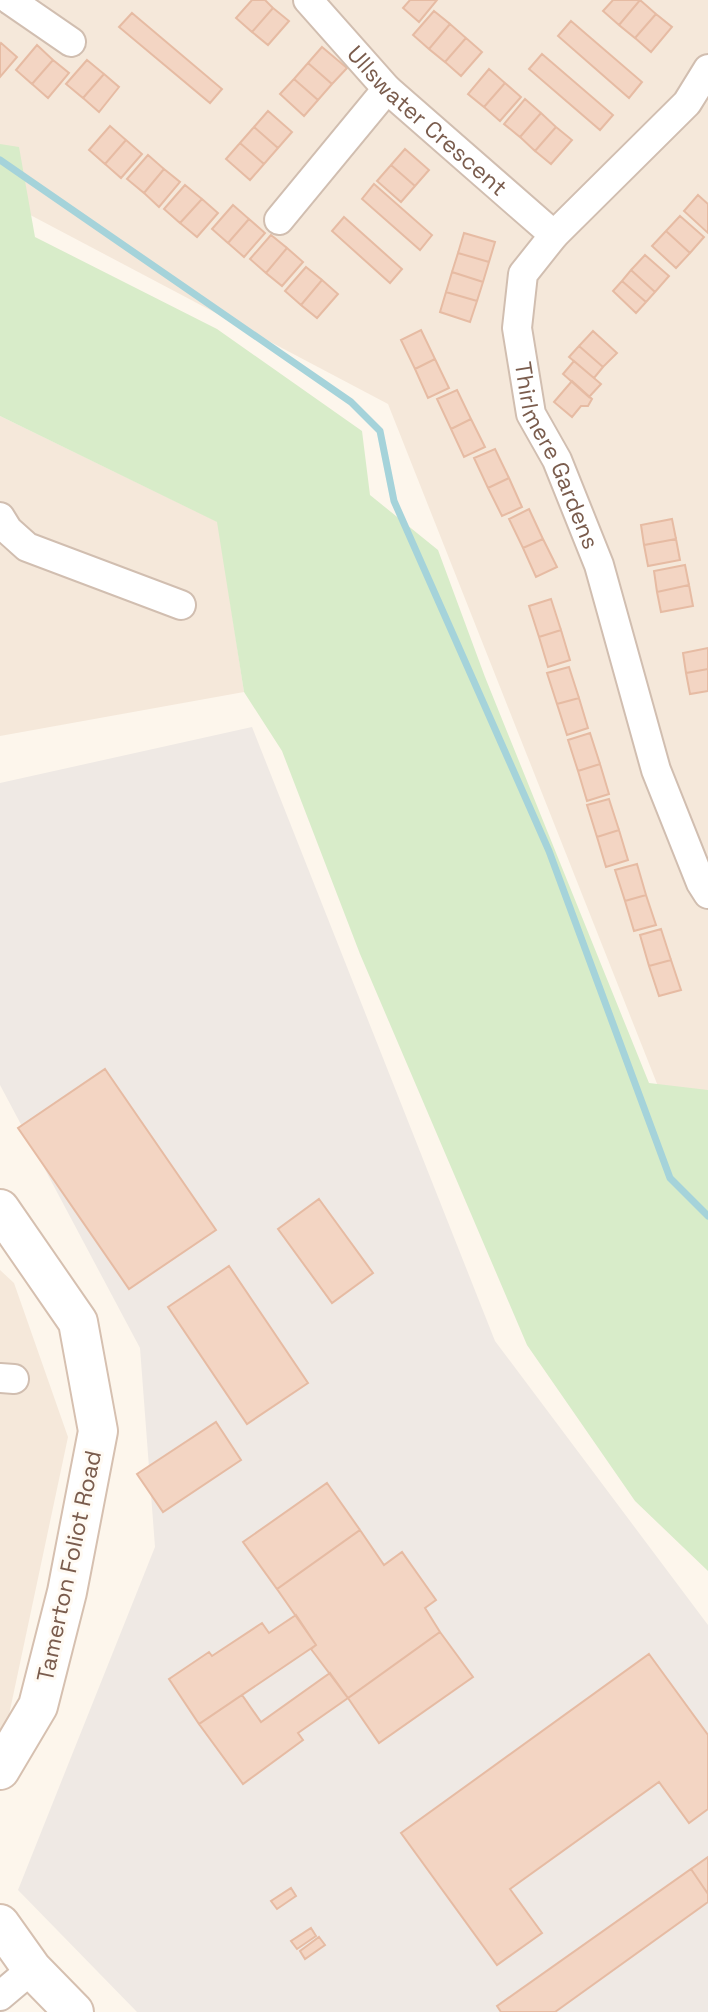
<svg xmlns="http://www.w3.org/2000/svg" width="708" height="2012" font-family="'Space Grotesk',sans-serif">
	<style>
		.residential { fill: #f5e8da }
		.industrial { fill: #efe9e4 }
		.green { fill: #d8ecc9 }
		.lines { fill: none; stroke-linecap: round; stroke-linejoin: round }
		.stream { stroke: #a5d3da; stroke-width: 7 }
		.building { fill: #f3d5c3; stroke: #e6bba3; stroke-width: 2 }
		.minor-casing { stroke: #d1beb0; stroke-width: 32 }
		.secondary-casing { stroke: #d6c0b0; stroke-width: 42 }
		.minor { stroke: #fff; stroke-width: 28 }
		.secondary { stroke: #fff; stroke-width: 38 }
		.labels { text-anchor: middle; stroke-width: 6; stroke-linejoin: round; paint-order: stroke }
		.street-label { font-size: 23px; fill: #7a5c4d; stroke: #fffaf3 }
	</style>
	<rect width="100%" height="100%" fill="#fdf6ec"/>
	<!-- residential -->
	<path class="residential" d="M0,0H708V1150L688,1162L388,404L0,199Z
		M0,416L218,522L244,692L0,736Z
		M0,1270L14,1283L68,1437L9,1715L0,1734Z"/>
	<!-- industrial -->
	<path class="industrial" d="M252,727L495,1341L708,1625V2012H137L18,1890L155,1547L140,1348L0,1085V783Z"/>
	<!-- green -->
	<path class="green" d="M0,144L19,147L35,237L217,329L362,431L370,495L438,550L485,677L649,1083L708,1090V1571L635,1501L527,1345L360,954L282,751L244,692L217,522L0,416Z"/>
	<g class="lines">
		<!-- stream -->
		<path class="stream" d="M0,160L351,402L380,431L394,501L549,851L670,1178L708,1216"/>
	</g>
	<!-- building -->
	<path class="building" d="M252,0H265L273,8L252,32L236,18Z
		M410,0H437L419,22L403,8Z
		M613,0H640L619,25L603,11Z
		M640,0L656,14L635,38L619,25Z
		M273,8L289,21L268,45L252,32Z
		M434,11L450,24L429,49L413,35Z
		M132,13L222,89L210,103L119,27Z
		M656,14L672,27L651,52L635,38Z
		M571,21L642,82L629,98L558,36Z
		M450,24L466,38L445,62L429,49Z
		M466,38L482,52L461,76L445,62Z
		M1,43L17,57L0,77V45Z
		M37,45L53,60L32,84L16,70Z
		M322,47L347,68L332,84L308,63Z
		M542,54L613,115L600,130L529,69Z
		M53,60L69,73L48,98L32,84Z
		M87,60L104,74L83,98L66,84Z
		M308,63L332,84L318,100L294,79Z
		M489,69L505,83L484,107L468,94Z
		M104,74L119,87L99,112L83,98Z
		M294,79L318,100L304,116L280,94Z
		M505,83L521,97L500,121L484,107Z
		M525,99L541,113L520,137L504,124Z
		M268,111L292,132L278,148L254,127Z
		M541,113L556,127L535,151L520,137Z
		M110,126L126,140L105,164L89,150Z
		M254,127L278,148L264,164L240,143Z
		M556,127L572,140L551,164L535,151Z
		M126,140L142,154L121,178L105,164Z
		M240,143L264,164L250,180L226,159Z
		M405,149L429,170L415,186L391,165Z
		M148,155L164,169L144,193L127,179Z
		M391,165L415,186L401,202L377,181Z
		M164,169L180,182L159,207L144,193Z
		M374,184L432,235L420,250L362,199Z
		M185,185L202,199L180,223L164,209Z
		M698,195L708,204V233L684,211Z
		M202,199L218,213L197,237L180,223Z
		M233,205L249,219L228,243L212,229Z
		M680,216L704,237L690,253L666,231Z
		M344,217L402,269L390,283L332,231Z
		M249,219L265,233L244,257L228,243Z
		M666,231L690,253L676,268L652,246Z
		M464,233L495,242L489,262L458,253Z
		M271,235L287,248L266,273L250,259Z
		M287,248L303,262L282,286L266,273Z
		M458,253L489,262L483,282L452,272Z
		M645,255L669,276L655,292L631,270Z
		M306,267L322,280L301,305L285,291Z
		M631,270L655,292L646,302L622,281Z
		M452,272L483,282L477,301L446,292Z
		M322,280L338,294L317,318L301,305Z
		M622,281L646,302L636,313L613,291Z
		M446,292L477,301L470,322L440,312Z
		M421,330L435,359L415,369L401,340Z
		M593,331L617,353L603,367L579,346Z
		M579,346L603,367L594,378L569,357Z
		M435,359L449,388L428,398L415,369Z
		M574,361L601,384L589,397L563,374Z
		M572,381L592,399L588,406H581L572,417L554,402Z
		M457,390L471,419L451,429L437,399Z
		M471,419L485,447L464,457L451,429Z
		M495,449L509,478L488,488L474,458Z
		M509,478L522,507L502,516L488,488Z
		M529,509L543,539L523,548L509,519Z
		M672,519L676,539L644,545L641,525Z
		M543,539L557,567L536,577L523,548Z
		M676,539L680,560L648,566L644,545Z
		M685,565L689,585L657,592L654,571Z
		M689,585L693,606L661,612L657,592Z
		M551,599L561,630L539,637L529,606Z
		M561,630L570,660L548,667L539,637Z
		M708,648V669L686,673L683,653Z
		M569,667L579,698L557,704L547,673Z
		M708,669V691L690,694L686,673Z
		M579,698L588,728L567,735L557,704Z
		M590,733L600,764L578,771L568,740Z
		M600,764L609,794L587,801L578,771Z
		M609,799L619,830L597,837L587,805Z
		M619,830L628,860L606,867L597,837Z
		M637,864L646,895L625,901L615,870Z
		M646,895L656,925L634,931L625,901Z
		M661,929L671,960L649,966L640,935Z
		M671,960L681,990L659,996L649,966Z
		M105,1069L216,1230L129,1289L18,1128Z
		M319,1199L373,1273L332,1303L278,1229Z
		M229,1266L308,1383L247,1424L168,1307Z
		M216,1422L241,1460L163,1512L137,1474Z
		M327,1483L360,1530L277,1589L243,1542Z
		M360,1530L384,1565L402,1552L436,1600L425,1608L440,1632L348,1698L311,1649L316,1645L277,1589Z
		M296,1615L316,1645L199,1724L169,1679L209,1652L212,1656L262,1623L269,1633Z
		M440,1632L473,1677L379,1743L348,1698Z
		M649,1654L708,1735V1809L689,1823L659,1782L510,1889L542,1933L497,1965L401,1833Z
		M330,1673L348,1698L298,1733L303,1740L243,1784L199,1724L242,1695L261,1722Z
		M708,1857V1894L691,1869Z
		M691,1869L708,1894V1902L555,2012H501L497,2006Z
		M291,1888L296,1896L277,1909L271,1901Z
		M311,1928L316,1936L297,1949L291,1941Z
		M319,1937L325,1945L305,1959L300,1951Z"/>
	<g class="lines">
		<!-- minor casing -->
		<g class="minor-casing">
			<g id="minor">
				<path d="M10,0L71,42"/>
				<path id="s1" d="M308,0L387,89L554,235"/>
				<path id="s2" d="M708,69L687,103L554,235L523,274L517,328L531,414L557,460L599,565L656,770L701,883L708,894"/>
				<path d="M279,220L387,89"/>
				<path d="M0,517L8,530L27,547L181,605"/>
				<path d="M0,1378L14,1379"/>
				<path d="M0,1996L32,1969"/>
			</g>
		</g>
		<!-- secondary casing -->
		<g class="secondary-casing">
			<path id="secondary" d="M0,1209L78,1322L98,1431L67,1592L38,1706L0,1770
				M0,1924L32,1969L74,2012"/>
		</g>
		<!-- minor -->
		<use href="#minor" class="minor"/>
		<!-- secondary -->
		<use href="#secondary" class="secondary"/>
	</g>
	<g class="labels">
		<!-- street labels -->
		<g class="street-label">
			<text dy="8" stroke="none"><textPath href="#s1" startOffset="170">Ullswater Crescent</textPath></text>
			<text dy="8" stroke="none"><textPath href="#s2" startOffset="466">Thirlmere Gardens</textPath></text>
			<text transform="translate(69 1566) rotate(-78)" y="8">Tamerton Foliot Road</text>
		</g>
	</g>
</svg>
